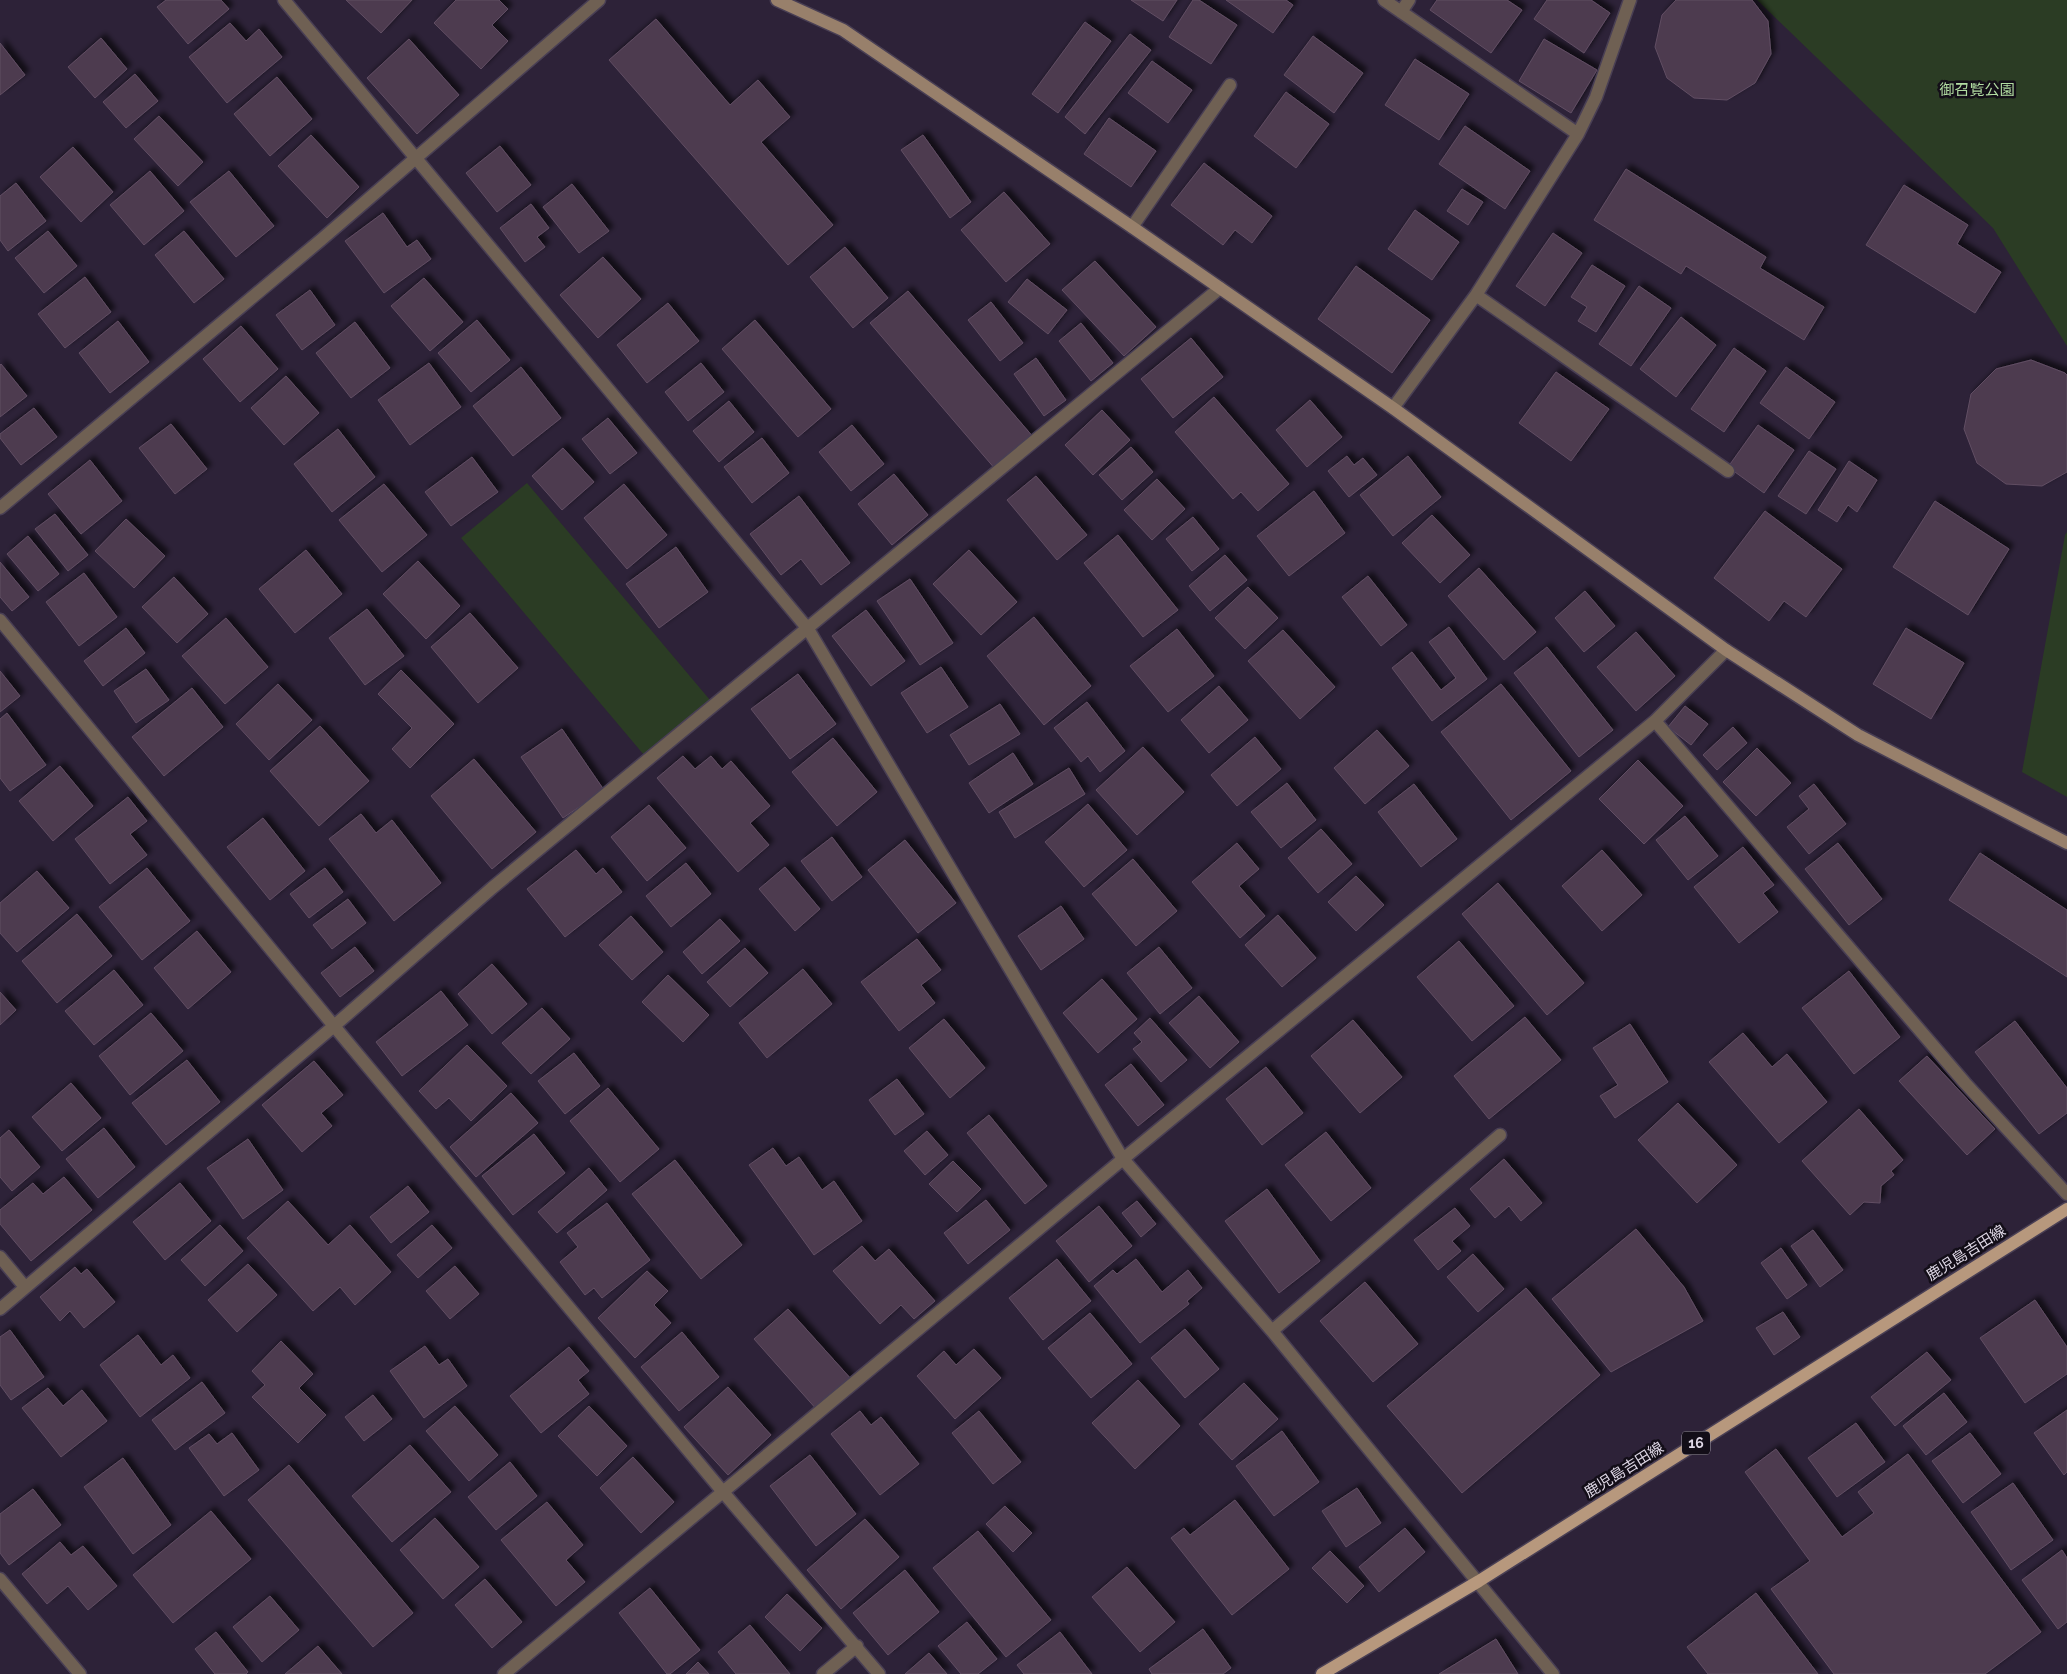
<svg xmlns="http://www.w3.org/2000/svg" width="2067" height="1674" font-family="Raleway,'Noto Sans JP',sans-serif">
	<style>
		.green { fill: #2b3c24 }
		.building { fill: #4d3a4f; stroke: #614e63; filter: url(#shadow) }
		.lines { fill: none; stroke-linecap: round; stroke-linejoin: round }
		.street-casing { stroke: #493f54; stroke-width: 15 }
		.secondary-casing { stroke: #493f54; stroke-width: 15 }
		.primary-casing { stroke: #493f54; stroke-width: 15 }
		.street { stroke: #6f6053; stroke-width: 12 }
		.secondary { stroke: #98806b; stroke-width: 12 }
		.primary { stroke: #b7987d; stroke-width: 12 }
		.labels { text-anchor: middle; stroke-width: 5; stroke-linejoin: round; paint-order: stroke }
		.shield { fill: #130e18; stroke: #a29ba8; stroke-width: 1 }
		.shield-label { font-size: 14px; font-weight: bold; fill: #dfd8e6 }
		.park-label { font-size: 15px; fill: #b2dda2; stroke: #130e18 }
		.street-label { font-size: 15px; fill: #dfd8e6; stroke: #130e18 }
	</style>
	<defs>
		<filter id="shadow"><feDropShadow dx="4.5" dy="-4.5" stdDeviation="2.5" flood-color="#0009"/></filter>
	</defs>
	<rect width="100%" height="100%" fill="#2d2238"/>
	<!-- green -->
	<path class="green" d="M1757,0H2067V346L1993,228Z
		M527,483L710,700L644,755L461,538Z
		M2067,532V797L2022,772L2065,535Z"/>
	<!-- building -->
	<path class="building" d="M166,0H221L229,9L188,44L157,7Z
		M346,0H412L381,33Z
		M456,0H499L508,9L492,25L508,41L481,69L434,23Z
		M1131,0H1177L1163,21Z
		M1193,0H1199L1237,25L1211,64L1169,37Z
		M1226,0H1286L1293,5L1273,33Z
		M1437,0H1507L1522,10L1491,53L1430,10Z
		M1547,0H1591L1610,13L1584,53L1534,19Z
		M1676,0H1752L1768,21L1771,54L1755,83L1727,100L1694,98L1667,78L1655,47L1662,15Z
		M656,19L730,105L758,80L790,117L761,142L833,225L788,265L609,60Z
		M1085,22L1111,41L1058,113L1032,94Z
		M230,23L246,41L259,29L282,57L227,103L189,57Z
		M1130,34L1151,50L1085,134L1065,117Z
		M1313,36L1363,73L1334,113L1284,75Z
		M101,38L127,69L95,98L68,67Z
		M409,39L459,95L417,134L367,78Z
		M1544,39L1597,70L1571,113L1519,81Z
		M0,43L25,75L0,95Z
		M1415,59L1469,94L1439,140L1385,105Z
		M1152,61L1192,90L1168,123L1128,93Z
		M135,74L158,101L126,128L103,102Z
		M277,77L312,119L270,156L234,114Z
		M1286,92L1329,124L1296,168L1254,136Z
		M159,116L203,162L178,186L134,139Z
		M1109,118L1156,151L1131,187L1084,154Z
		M1465,126L1530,171L1505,209L1439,164Z
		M311,135L359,187L327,218L278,166Z
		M923,135L971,202L950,218L901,150Z
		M500,146L531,185L497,212L466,173Z
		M73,147L113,192L81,222L40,177Z
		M1204,163L1272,216L1252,243L1235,230L1223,245L1171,205Z
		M1626,169L1766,257L1760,268L1824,307L1804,340L1686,266L1681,274L1594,220Z
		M150,171L184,211L144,245L110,205Z
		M229,171L274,226L236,257L190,202Z
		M16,183L46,221L8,251L0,240V196Z
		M572,184L609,231L579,253L543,207Z
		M1904,185L1968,225L1957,244L2001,272L1975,313L1866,245Z
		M1462,189L1483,202L1468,225L1447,211Z
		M1004,192L1050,244L1006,282L961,230Z
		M531,204L549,228L537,237L545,247L525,262L500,228Z
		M1415,210L1459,242L1432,280L1388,249Z
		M383,213L407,247L417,240L431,259L384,293L345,241Z
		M48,231L77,266L44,293L15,258Z
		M184,231L224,279L194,303L155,255Z
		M1553,233L1582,253L1545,306L1516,286Z
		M845,247L888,298L853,328L810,277Z
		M603,257L641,299L598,338L560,295Z
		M1095,261L1156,327L1124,356L1062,290Z
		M1592,265L1625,286L1596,332L1578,321L1587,307L1571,297Z
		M1356,266L1430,320L1392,373L1318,319Z
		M85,277L111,312L65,348L38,314Z
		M424,278L463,322L430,351L391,306Z
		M1027,279L1067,310L1048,334L1008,302Z
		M1639,286L1671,308L1631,366L1599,344Z
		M310,290L335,325L302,350L276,315Z
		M908,291L1034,438L996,470L870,323Z
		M991,302L1023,343L1000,361L968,320Z
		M668,303L699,341L647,383L617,345Z
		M1681,317L1716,345L1676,397L1640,369Z
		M477,320L510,360L471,392L438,353Z
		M755,320L831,409L798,437L722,349Z
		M118,321L149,362L110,393L79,353Z
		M355,322L390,368L351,398L316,353Z
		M1081,323L1113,363L1091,381L1059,341Z
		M241,326L278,369L240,402L203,359Z
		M1191,338L1223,377L1173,418L1141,379Z
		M1734,348L1766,371L1724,432L1691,409Z
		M1036,358L1066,400L1044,416L1014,374Z
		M2031,360L2065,373L2067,375V472L2042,486L2006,484L1977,463L1964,429L1971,394L1996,369Z
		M429,363L461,407L410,445L378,400Z
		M701,363L724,392L688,421L665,392Z
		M1,364L27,396L0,417V365Z
		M521,367L561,418L513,456L473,406Z
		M1786,367L1835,402L1809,439L1760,403Z
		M1556,372L1609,409L1571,461L1519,423Z
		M286,376L319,413L284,445L251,408Z
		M1214,397L1289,484L1258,511L1241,492L1233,499L1175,432Z
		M1310,400L1342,437L1307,467L1276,430Z
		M729,401L754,432L719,462L693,431Z
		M34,408L57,437L21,465L0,438V434Z
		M1102,410L1130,440L1093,475L1065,445Z
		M608,418L637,453L610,474L582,439Z
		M171,424L207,469L175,494L139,448Z
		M852,425L884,464L851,491L819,452Z
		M1758,425L1794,450L1764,493L1728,467Z
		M338,429L375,477L332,512L294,464Z
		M762,438L789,473L752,503L724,467Z
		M1131,447L1153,472L1122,500L1099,475Z
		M563,448L594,482L562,510L532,476Z
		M1809,451L1836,469L1806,514L1778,496Z
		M1347,456L1354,465L1363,458L1377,475L1349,497L1328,471Z
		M1408,456L1441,497L1393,536L1360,495Z
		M472,457L498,492L451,526L425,492Z
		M90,460L122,501L81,534L48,494Z
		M1849,461L1877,480L1857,512L1848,505L1837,522L1818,510Z
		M894,474L928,515L892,545L858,504Z
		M1036,476L1087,535L1057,560L1007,500Z
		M1157,479L1185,509L1152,540L1124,510Z
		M384,484L427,535L382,572L339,520Z
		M624,484L667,535L627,569L584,518Z
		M1314,491L1345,533L1289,576L1257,536Z
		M799,496L850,563L821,585L801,559L781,575L750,534Z
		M1935,501L2009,549L1968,615L1893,567Z
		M1765,511L1842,569L1806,617L1784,601L1769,621L1714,578Z
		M55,514L88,555L68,571L35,529Z
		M1432,515L1470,555L1440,583L1402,543Z
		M1193,517L1219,549L1192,571L1166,539Z
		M126,519L165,556L134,588L95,551Z
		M1118,535L1178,610L1143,637L1084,563Z
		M28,536L59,574L38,591L7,554Z
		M676,547L708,592L659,628L626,584Z
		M306,550L342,594L295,633L259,589Z
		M969,550L1017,602L981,635L933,584Z
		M1225,555L1247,580L1210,611L1189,586Z
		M418,561L460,606L426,639L383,594Z
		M0,562L29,597L12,611L0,597Z
		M1479,568L1536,632L1504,660L1448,596Z
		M84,573L117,617L79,646L46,602Z
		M1368,576L1407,625L1381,646L1342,597Z
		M174,577L208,614L177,643L142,607Z
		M910,579L953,643L920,665L877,601Z
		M1248,587L1278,618L1245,649L1215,618Z
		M1585,591L1615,626L1584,652L1555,618Z
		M367,609L404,656L365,685L329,638Z
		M866,610L905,661L871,686L832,636Z
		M470,613L518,668L478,703L431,647Z
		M1034,617L1091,686L1044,725L987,656Z
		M226,618L268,667L225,704L182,656Z
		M1449,627L1487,679L1432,721L1392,668L1412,652L1441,690L1456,678L1429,642Z
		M126,628L145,653L103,686L84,661Z
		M1906,628L1964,663L1931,719L1873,684Z
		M1177,629L1214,676L1168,712L1130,666Z
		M1283,630L1335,687L1300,719L1248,661Z
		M1636,632L1675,676L1636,711L1597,667Z
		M1547,647L1613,730L1579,757L1514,673Z
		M941,667L968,707L927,733L901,693Z
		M146,669L169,700L136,723L114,691Z
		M401,670L454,724L410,768L392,749L412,728L378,694Z
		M0,671L20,696L0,712Z
		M798,674L836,724L790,759L751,709Z
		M278,684L312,720L269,760L236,724Z
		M1501,684L1571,771L1511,820L1441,732Z
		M1219,686L1248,720L1209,753L1181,720Z
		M192,688L223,727L164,776L132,737Z
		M1087,702L1125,751L1100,772L1088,756L1081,762L1054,728Z
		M1000,704L1020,734L969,765L950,735Z
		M1685,706L1708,724L1691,745L1668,727Z
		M7,713L46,765L10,791L0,778V719Z
		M320,726L369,781L319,826L270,771Z
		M1733,727L1747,743L1717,770L1703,755Z
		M562,729L604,790L563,818L521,757Z
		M1377,730L1409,766L1365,804L1334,768Z
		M1255,737L1281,769L1237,806L1211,775Z
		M833,738L877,792L837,826L792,772Z
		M1143,747L1184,792L1137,835L1096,790Z
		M1757,748L1791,783L1756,816L1723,782Z
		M1013,753L1033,784L989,813L969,783Z
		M683,756L695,769L711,756L722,769L731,761L770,806L750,823L769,845L738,872L657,778Z
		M474,759L536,832L492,869L431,796Z
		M1638,760L1683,806L1644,844L1599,799Z
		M60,766L93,806L53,841L19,801Z
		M1069,768L1085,794L1015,838L999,812Z
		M1287,783L1316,820L1281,848L1251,812Z
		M1414,784L1457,839L1421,867L1378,812Z
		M1814,784L1846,824L1809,854L1787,827L1809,809L1799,796Z
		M128,797L147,821L130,834L147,855L110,884L75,839Z
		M1088,804L1127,850L1084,887L1045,842Z
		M649,805L686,848L647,881L611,837Z
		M361,814L376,833L392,820L441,883L394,921L329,839Z
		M1685,816L1718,856L1688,880L1656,840Z
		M263,818L305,871L270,900L227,847Z
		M1321,829L1352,864L1318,893L1288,858Z
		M832,837L862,877L832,901L801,861Z
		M905,840L956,903L918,933L868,870Z
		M1237,843L1259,869L1239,886L1265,916L1240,938L1192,882Z
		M1838,843L1882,899L1849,925L1805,869Z
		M1743,847L1774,885L1763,893L1778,912L1739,943L1694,887Z
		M576,850L596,874L603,868L622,892L565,937L527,889Z
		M1602,850L1642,895L1602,931L1562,886Z
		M1980,853L2067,910V977L1949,900Z
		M1133,859L1177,911L1136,946L1092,894Z
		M686,863L711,894L671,927L646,896Z
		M785,867L820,909L795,931L759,889Z
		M147,868L190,921L142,960L99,907Z
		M325,868L343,892L309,918L290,894Z
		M37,871L69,908L17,952L0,933V903Z
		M1356,876L1384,905L1356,931L1328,902Z
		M1498,883L1584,983L1547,1015L1462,914Z
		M348,899L366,923L332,949L313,925Z
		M1061,906L1084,939L1041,970L1018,936Z
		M77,914L112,956L57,1003L22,961Z
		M1278,915L1316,958L1282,987L1245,945Z
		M631,916L663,952L632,980L599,945Z
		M720,919L740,941L702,974L683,952Z
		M197,931L231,972L188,1009L154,968Z
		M917,939L941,970L921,985L935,1003L899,1031L861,982Z
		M1459,941L1514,1006L1472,1041L1417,977Z
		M355,947L374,971L340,997L321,973Z
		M1159,947L1192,988L1160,1014L1127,973Z
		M745,948L768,973L730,1007L707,982Z
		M492,964L527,1004L492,1034L458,994Z
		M803,969L832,1004L767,1058L739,1023Z
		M114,970L143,1005L94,1045L65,1011Z
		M1849,971L1900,1037L1854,1074L1802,1008Z
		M668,975L709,1015L683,1042L642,1002Z
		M1102,979L1137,1019L1098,1053L1063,1013Z
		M441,991L468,1025L402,1076L376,1042Z
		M0,992L16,1010L0,1025Z
		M1199,996L1239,1042L1210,1068L1169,1023Z
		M542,1008L570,1039L531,1074L502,1043Z
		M151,1013L183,1051L130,1095L99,1056Z
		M1525,1017L1561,1060L1489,1119L1454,1076Z
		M1150,1018L1187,1060L1161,1082L1133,1049L1142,1042L1134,1033Z
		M944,1019L985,1068L950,1098L909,1048Z
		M1353,1020L1402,1077L1360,1113L1311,1056Z
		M2015,1021L2067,1088V1113L2039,1134L1975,1052Z
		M1630,1024L1668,1082L1615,1118L1600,1096L1618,1085L1593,1048Z
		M1743,1033L1772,1067L1787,1054L1827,1102L1779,1143L1709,1062Z
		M467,1045L507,1086L471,1121L449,1098L436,1109L419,1091Z
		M574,1053L600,1086L565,1114L538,1081Z
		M1927,1056L1995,1129L1967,1155L1899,1081Z
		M187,1060L220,1102L166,1145L132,1103Z
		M314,1061L343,1095L321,1113L332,1126L302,1152L262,1105Z
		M1131,1064L1164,1105L1138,1126L1105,1085Z
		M1266,1067L1303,1113L1262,1145L1226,1099Z
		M897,1079L924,1114L895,1135L869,1100Z
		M71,1083L101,1118L62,1151L32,1117Z
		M608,1088L659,1149L620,1182L570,1121Z
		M511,1093L538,1123L476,1177L450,1147Z
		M1678,1103L1737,1165L1697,1203L1638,1140Z
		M1859,1109L1903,1160L1891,1171L1894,1175L1881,1186L1880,1203L1864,1202L1850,1215L1802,1161Z
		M989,1115L1047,1186L1025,1204L967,1133Z
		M104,1128L135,1167L98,1198L66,1159Z
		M9,1130L40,1167L12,1191L0,1177V1138Z
		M927,1131L948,1155L925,1175L904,1151Z
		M1326,1132L1371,1188L1331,1221L1285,1165Z
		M534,1134L565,1173L513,1215L482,1176Z
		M248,1139L283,1190L243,1219L207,1168Z
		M773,1148L786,1166L799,1157L822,1190L834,1181L862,1221L814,1255L749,1165Z
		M1504,1159L1542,1203L1521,1221L1509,1206L1495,1218L1470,1189Z
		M675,1160L742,1245L701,1279L632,1194Z
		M953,1161L981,1189L957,1212L929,1184Z
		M589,1168L607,1190L557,1233L538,1212Z
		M64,1177L92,1210L31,1261L0,1224V1210L33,1183L43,1194Z
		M180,1183L211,1221L165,1260L133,1222Z
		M408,1186L429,1212L391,1243L370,1217Z
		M1267,1189L1320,1261L1279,1293L1225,1221Z
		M986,1200L1010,1230L968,1264L944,1233Z
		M288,1201L328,1245L350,1225L391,1272L355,1305L340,1287L313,1311L247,1238Z
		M1137,1201L1156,1224L1141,1237L1122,1213Z
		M607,1203L650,1260L602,1298L594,1288L585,1295L560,1262L578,1247L567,1233Z
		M1099,1206L1132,1246L1089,1282L1056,1241Z
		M1455,1208L1470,1226L1452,1241L1461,1251L1438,1270L1414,1240Z
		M220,1225L243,1251L205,1286L181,1260Z
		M432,1225L452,1248L418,1278L397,1255Z
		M1636,1229L1684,1287L1703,1321L1611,1372L1552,1299Z
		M1813,1230L1843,1270L1820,1287L1791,1246Z
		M862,1246L875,1261L889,1249L935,1301L914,1319L901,1305L880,1324L833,1271Z
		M1781,1248L1807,1285L1787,1299L1761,1263Z
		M1473,1254L1504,1289L1478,1312L1447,1277Z
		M1057,1259L1091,1301L1043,1340L1009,1298Z
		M1136,1259L1162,1292L1188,1270L1202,1288L1187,1301L1189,1304L1140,1343L1094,1286L1113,1270L1117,1274Z
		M248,1264L277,1295L237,1332L208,1300Z
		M455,1266L479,1294L450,1319L426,1291Z
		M75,1267L81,1274L87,1269L115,1302L84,1328L70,1311L60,1321L40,1297Z
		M647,1271L668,1291L654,1305L671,1323L635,1358L598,1318Z
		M1365,1282L1418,1344L1373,1382L1320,1321Z
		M1526,1288L1600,1375L1462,1493L1387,1406Z
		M2035,1300L2067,1347V1374L2025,1403L1980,1338Z
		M788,1309L852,1380L818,1411L754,1339Z
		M1783,1312L1800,1337L1774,1355L1756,1328Z
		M1090,1313L1132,1364L1091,1398L1048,1348Z
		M1185,1329L1219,1369L1185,1398L1151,1358Z
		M10,1330L44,1377L11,1400L0,1385V1337Z
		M682,1332L719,1377L679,1411L641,1367Z
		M138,1335L161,1365L173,1355L190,1378L140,1417L100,1365Z
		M281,1341L313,1374L299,1388L326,1415L298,1443L252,1397L265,1385L252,1371Z
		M425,1346L439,1365L448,1359L467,1386L424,1418L390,1371Z
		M569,1347L589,1371L578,1380L589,1394L541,1433L510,1396Z
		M974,1349L1001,1378L955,1419L917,1376L944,1351L956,1365Z
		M1927,1352L1951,1380L1895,1426L1871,1397Z
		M1138,1380L1180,1426L1135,1469L1092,1423Z
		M202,1382L225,1413L175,1450L152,1420Z
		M1244,1383L1278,1419L1232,1460L1199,1424Z
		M728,1387L771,1435L728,1475L684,1427Z
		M48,1388L63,1406L82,1390L107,1421L61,1457L22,1408Z
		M1944,1393L1967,1422L1926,1455L1903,1426Z
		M373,1395L392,1419L364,1441L345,1417Z
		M455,1406L498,1455L469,1481L426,1431Z
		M589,1406L627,1446L597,1476L558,1436Z
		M2067,1410V1472L2064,1475L2034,1433Z
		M860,1411L871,1425L881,1417L919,1464L880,1495L831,1434Z
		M979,1411L1021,1462L993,1484L952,1433Z
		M1856,1423L1885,1462L1837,1497L1808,1458Z
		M1282,1431L1319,1482L1274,1516L1236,1466Z
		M232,1433L259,1470L224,1496L189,1448L209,1434L217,1444Z
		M1970,1433L2001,1474L1963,1503L1932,1461Z
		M410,1445L451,1492L392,1542L352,1496Z
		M1776,1449L1842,1537L1874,1513L1858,1492L1908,1454L2041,1632L1985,1674H1834L1771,1589L1810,1561L1745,1472Z
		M810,1455L856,1514L816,1546L770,1486Z
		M633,1457L674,1502L641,1533L600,1488Z
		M123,1458L171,1525L133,1554L84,1487Z
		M510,1462L537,1496L496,1530L468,1497Z
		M289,1465L413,1613L373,1647L248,1500Z
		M2013,1483L2053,1540L2011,1570L1971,1512Z
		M1357,1488L1381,1523L1346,1547L1322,1511Z
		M33,1489L61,1525L9,1565L0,1553V1514Z
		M1235,1500L1289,1569L1232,1615L1171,1538L1184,1528L1190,1535Z
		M547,1502L583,1545L566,1560L585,1582L556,1606L501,1540Z
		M1005,1506L1032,1533L1013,1552L986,1524Z
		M211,1511L251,1559L173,1623L133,1575Z
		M435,1518L479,1567L443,1599L400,1550Z
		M865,1519L899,1557L841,1609L807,1570Z
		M1405,1528L1425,1552L1379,1592L1359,1567Z
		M978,1531L1051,1620L1006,1657L933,1568Z
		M60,1542L71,1555L83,1546L117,1586L88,1610L68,1586L47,1604L22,1574Z
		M2062,1550L2067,1558V1622L2058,1629L2022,1580Z
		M1330,1551L1364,1586L1347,1603L1312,1568Z
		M1127,1567L1175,1622L1140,1652L1092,1597Z
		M905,1570L939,1612L888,1655L853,1613Z
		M485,1579L522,1622L492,1648L455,1605Z
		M650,1588L700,1650L670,1674H667L619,1613Z
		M1756,1593L1818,1674H1708L1687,1647Z
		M787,1594L822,1628L800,1651L765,1617Z
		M270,1596L299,1630L262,1662L233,1627Z
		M967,1622L997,1659L978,1674H961L938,1646Z
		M750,1625L790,1674H736L718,1652Z
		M1203,1629L1231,1668L1223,1674H1152L1149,1669Z
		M216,1632L248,1672L246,1674H215L195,1649Z
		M1060,1632L1092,1674H1024L1017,1665Z
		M1496,1639L1518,1674H1439Z
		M318,1646L342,1674H285Z
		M929,1653L947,1674H905Z
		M698,1662L709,1674H686Z"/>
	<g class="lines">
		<!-- street casing -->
		<g class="street-casing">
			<path id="street" d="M284,0L808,629L1123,1159L1272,1331L1553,1674
				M1384,0L1578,134
				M1401,12L1409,0
				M1132,227L1230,85
				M1476,295L1728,471
				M1393,408L1476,295L1578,134L1596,97L1630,0
				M0,508L322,239L599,0
				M0,620L334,1026L723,1492L879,1674
				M1655,721L1965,1083L2067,1194
				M0,1257L25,1287
				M0,1309L334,1026L492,888L1220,288
				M1272,1331L1500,1135
				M0,1579L80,1674
				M504,1674L1123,1159L1655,721L1726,650
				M823,1674L857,1646"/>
		</g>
		<!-- secondary casing -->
		<g class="secondary-casing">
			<path id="secondary" d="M777,0L843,30L1132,227L1393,408L1726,650L1858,735L2067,843"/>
		</g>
		<!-- primary casing -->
		<g class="primary-casing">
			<path id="primary" d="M1322,1674L1479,1581L2067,1209"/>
		</g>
		<!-- street -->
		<use href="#street" class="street"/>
		<!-- secondary -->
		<use href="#secondary" class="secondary"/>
		<!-- primary -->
		<use href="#primary" class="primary"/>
	</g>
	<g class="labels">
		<!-- shield labels -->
		<rect class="shield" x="1682" y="1431.5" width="28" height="23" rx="4"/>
		<g class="shield-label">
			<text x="1696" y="1448">16</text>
		</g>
		<!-- park labels -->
		<g class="park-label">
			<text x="1977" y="95">御召覧公園</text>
		</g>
		<!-- street labels -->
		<g class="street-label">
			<text transform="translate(1966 1253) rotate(-32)" y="5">鹿児島吉田線</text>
			<text transform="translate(1624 1470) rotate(-32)" y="5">鹿児島吉田線</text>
		</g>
	</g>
</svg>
